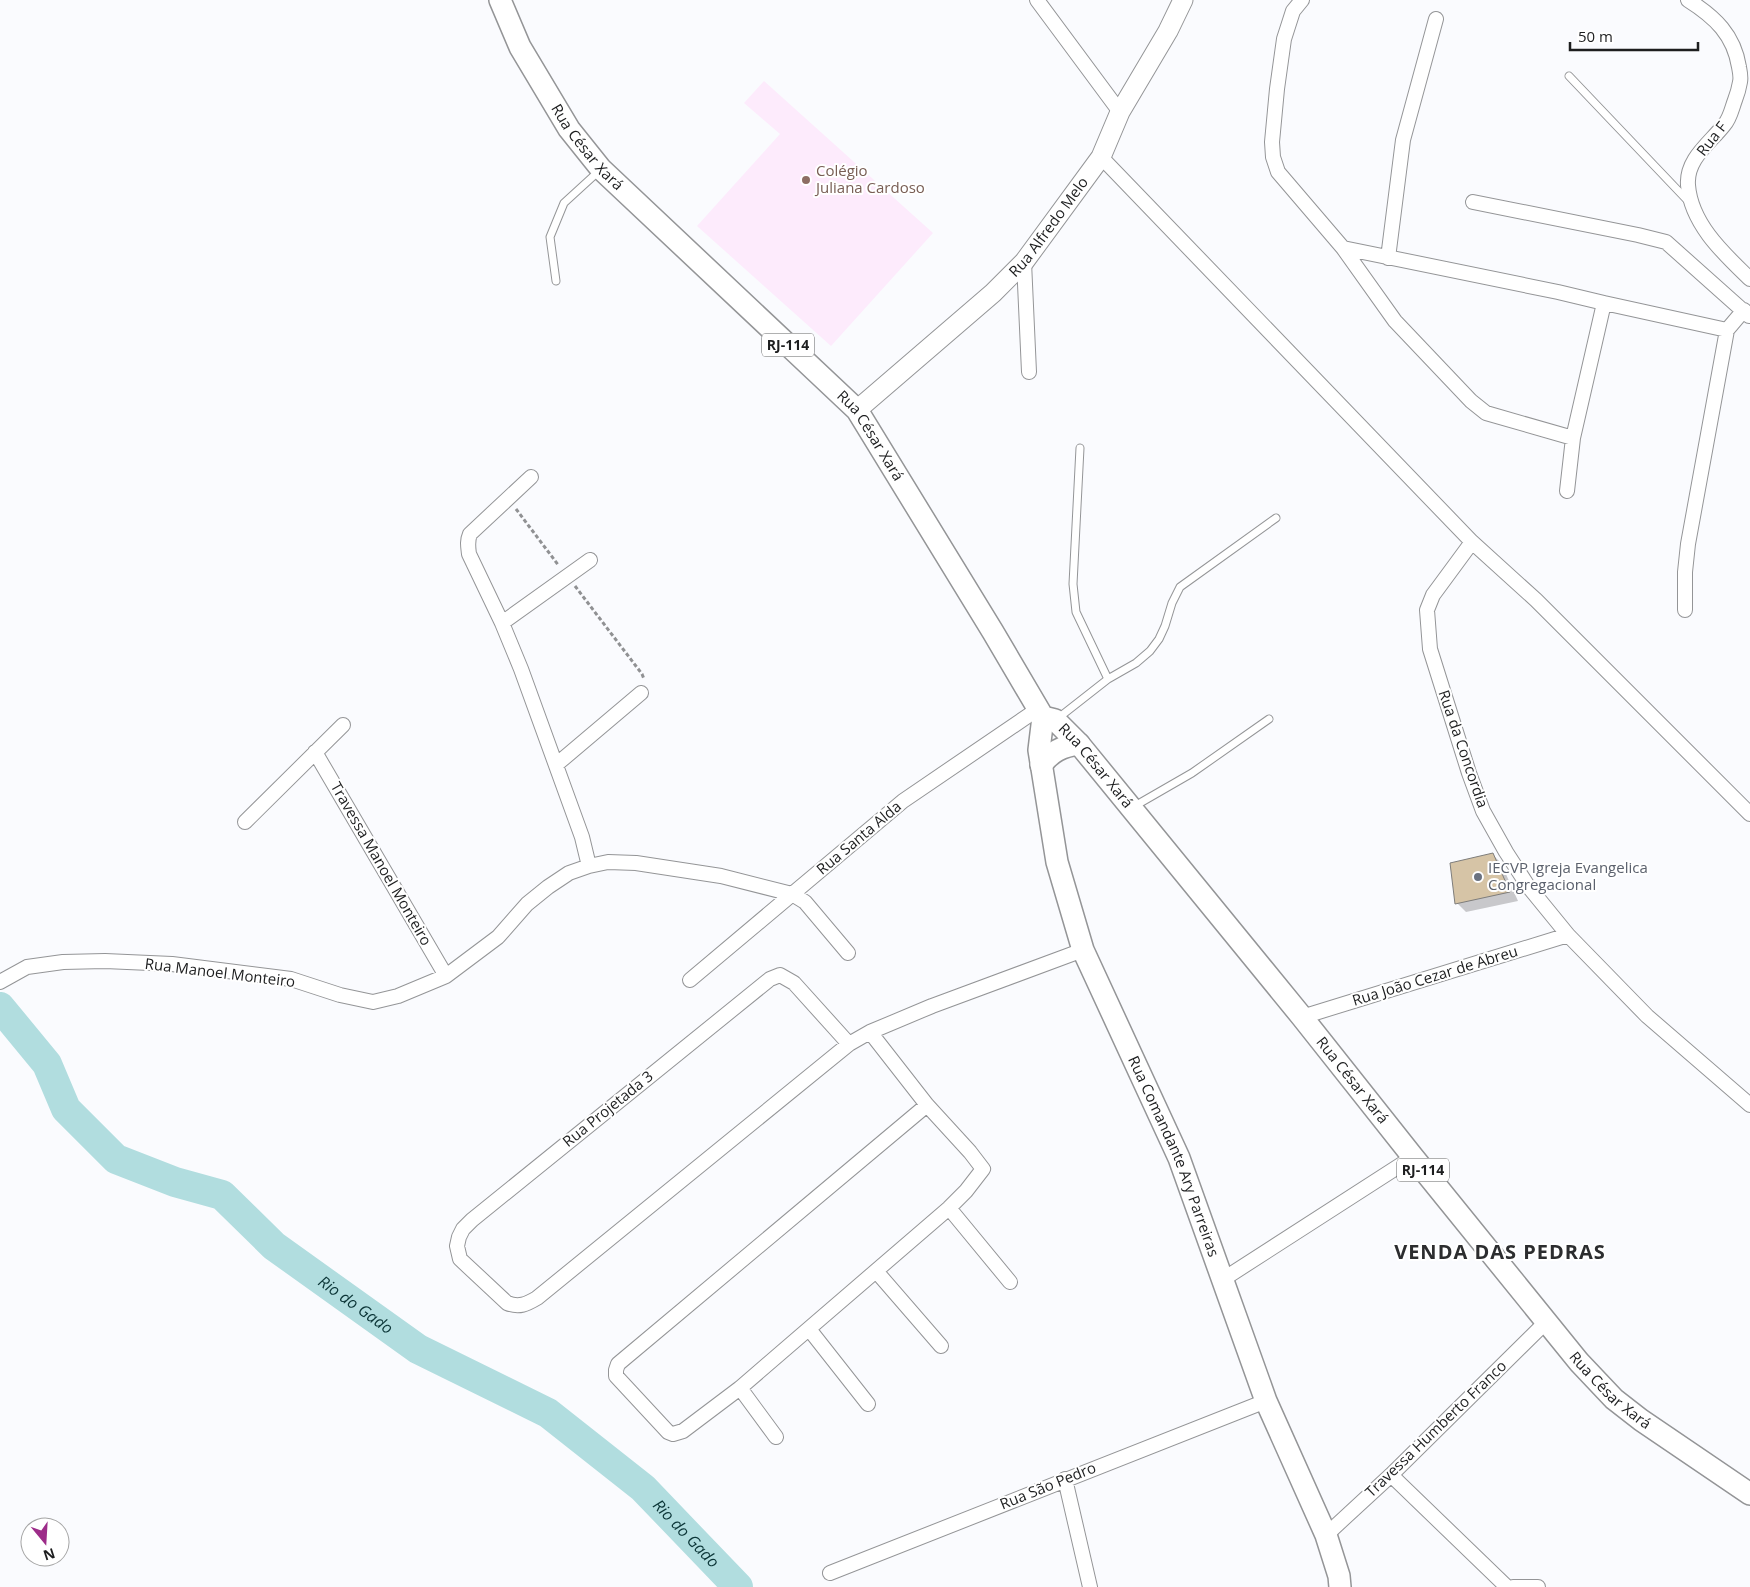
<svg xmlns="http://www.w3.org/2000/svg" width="1750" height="1587" font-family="'Open Sans',sans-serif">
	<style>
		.education { fill: #fdebfc }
		.shadow { fill: #0003 }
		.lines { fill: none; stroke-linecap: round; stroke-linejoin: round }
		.river { stroke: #b1dddf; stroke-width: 30 }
		.building { fill: #d6c4a6; stroke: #7e7d7b }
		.lane-casing { stroke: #949597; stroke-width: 9 }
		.street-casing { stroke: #949597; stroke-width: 16 }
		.secondary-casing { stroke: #949597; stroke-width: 21 }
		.primary-casing { stroke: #949597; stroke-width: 24 }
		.path { stroke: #909193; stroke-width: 3; stroke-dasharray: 4 2.5; stroke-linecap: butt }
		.lane { stroke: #fff; stroke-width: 7 }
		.street { stroke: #fff; stroke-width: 14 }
		.secondary { stroke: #fff; stroke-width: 19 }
		.primary { stroke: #fff; stroke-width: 21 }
		.education-dot { fill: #8d6e63; stroke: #fff; stroke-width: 2 }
		.worship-dot { fill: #6b7280; stroke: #fff; stroke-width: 2 }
		.labels { text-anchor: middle; stroke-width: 4; stroke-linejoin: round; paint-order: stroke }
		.shield { fill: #fff; stroke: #616262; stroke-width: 1 }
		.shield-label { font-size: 14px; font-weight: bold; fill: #1d1e1f }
		.street-label { font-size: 15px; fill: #1d1e1f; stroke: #fff }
		.education-label { font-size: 15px; fill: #785e54; stroke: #fff; text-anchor: start }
		.worship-label { font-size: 15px; fill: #5b616d; stroke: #fff; text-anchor: start }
		.water-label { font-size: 16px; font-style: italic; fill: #0b3537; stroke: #fff }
		.district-label { font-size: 20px; font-weight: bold; letter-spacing: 1px; fill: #2c2d2f; stroke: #fff }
	</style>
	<rect width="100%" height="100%" fill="#fafbfe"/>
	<!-- education -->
	<path class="education" d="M764,81L933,233L831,346L697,226L780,134L744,103Z"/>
	<!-- shadow -->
	<path class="shadow" d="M1492,854L1501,863L1518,901L1466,912L1457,903Z"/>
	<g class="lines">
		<!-- river -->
		<path class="river" id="s1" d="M0,1007L47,1064L66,1109L116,1159L175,1182L222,1195L274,1246L418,1349L548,1413L643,1488L738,1587"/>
	</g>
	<!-- building -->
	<path class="building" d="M1493,853L1510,892L1455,904L1450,863Z"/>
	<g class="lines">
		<!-- lane casing -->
		<g class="lane-casing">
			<path id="lane" d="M1569,76L1688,201
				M556,281L550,237L564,203L599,171
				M1080,448L1073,584L1076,612L1108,679
				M1057,719L1108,679L1136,663L1150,651L1159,639L1165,626L1172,603L1180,587L1276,518
				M1133,807L1192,773L1269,719"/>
		</g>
		<!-- street casing -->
		<g class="street-casing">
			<path id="street" d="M1037,0L1120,112
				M1302,0L1293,11L1284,39L1277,89L1272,142L1273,157L1278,172L1343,248L1395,321L1471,401L1486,413L1573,438
				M1688,0C1715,17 1734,35 1739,67C1740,72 1741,78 1740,82C1739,88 1737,95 1735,100C1732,108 1730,119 1724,125C1710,143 1686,159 1688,185C1691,224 1724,254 1750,279
				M1101,157L1472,542L1536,600L1750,814
				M1473,202L1638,235L1666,242L1749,316
				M1343,248L1558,292L1604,303L1573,438L1567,491
				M1388,258L1403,140L1436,19
				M1024,262L1029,372
				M1604,303L1727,330
				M531,477L470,534C467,541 468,546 469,554L502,623L521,669L582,837L589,866
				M1472,542L1433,595L1427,610L1430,649L1469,773L1483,811L1506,852L1528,886L1568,935L1647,1016L1750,1105
				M1685,610V572L1688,544L1727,330L1744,310
				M502,623L590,560
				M315,752L446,976
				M557,764L641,693
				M245,822L343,725
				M690,980L903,801L1038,709
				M0,982L27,967L63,962L105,961L172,964L291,979L340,995L373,1002L398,996L446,976L498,937L527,904L548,887L569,873L589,866L608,862L636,863L721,876L792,894L805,902L848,953
				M1302,1017L1568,935
				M870,1032L927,1105L970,1152L983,1169L966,1191L949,1208L740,1388L683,1431L673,1434L668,1432L616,1376V1370L618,1364L927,1105
				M849,1044L794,983L780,975L770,979L472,1220L463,1229L459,1237L457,1246L460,1259L507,1303C519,1308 527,1304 537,1298L849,1044L870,1032L932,1006L1083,950
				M949,1208L1010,1282
				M876,1271L941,1346
				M1222,1280L1413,1157
				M809,1329L868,1404
				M740,1388L776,1437
				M1391,1475L1507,1587
				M1065,1479L1090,1587
				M1326,1535L1391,1475L1546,1322
				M830,1573L1266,1401
				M1513,1587H1538"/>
		</g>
		<!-- secondary casing -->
		<g class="secondary-casing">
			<g id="secondary">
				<path id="s2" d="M857,410L993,293L1024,262L1101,157L1120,112L1168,31L1183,0"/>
			</g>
		</g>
		<!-- primary casing -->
		<g class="primary-casing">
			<g id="primary">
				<path id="s3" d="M500,0L520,47L569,129L601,169L857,410L993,632L1043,717L1055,720L1079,744L1302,1017L1413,1157L1579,1362L1614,1399L1641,1420L1750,1494"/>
				<path id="s4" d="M1043,717L1039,750L1057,862L1083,950L1179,1158L1266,1401L1326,1535L1339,1576L1340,1587"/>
				<path d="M1041,765C1051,752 1062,746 1079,744"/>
			</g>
		</g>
		<!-- path -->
		<path class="path" d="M516,509L559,566
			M575,586L642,674L644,679"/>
		<!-- lane -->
		<use href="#lane" class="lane"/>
		<!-- street -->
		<use href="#street" class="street"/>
		<!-- secondary -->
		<use href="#secondary" class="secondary"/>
		<!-- primary -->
		<use href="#primary" class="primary"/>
	</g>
	<!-- markers -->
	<circle class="education-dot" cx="806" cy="180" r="5"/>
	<circle class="worship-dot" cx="1478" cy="877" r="5"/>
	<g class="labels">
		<!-- shield labels -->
		<g class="shield">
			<rect x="762" y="333.5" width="52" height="23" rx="4"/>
			<rect x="1397" y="1158.5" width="52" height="23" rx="4"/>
		</g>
		<g class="shield-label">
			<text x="788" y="350">RJ-114</text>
			<text x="1423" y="1175">RJ-114</text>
		</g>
		<!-- street labels -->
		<g class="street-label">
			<text transform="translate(1712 139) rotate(-52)" y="5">Rua F</text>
			<text dy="5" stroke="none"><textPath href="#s3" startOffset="172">Rua César Xará</textPath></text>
			<text dy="5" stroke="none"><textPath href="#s2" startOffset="266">Rua Alfredo Melo</textPath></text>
			<text dy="5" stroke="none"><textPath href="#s3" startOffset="578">Rua César Xará</textPath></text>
			<text transform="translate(1463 749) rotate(71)" y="5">Rua da Concordia</text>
			<text dy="5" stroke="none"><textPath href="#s3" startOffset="982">Rua César Xará</textPath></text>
			<text transform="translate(859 838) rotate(-40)" y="5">Rua Santa Alda</text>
			<text transform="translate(381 864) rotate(60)" y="5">Travessa Manoel Monteiro</text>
			<text transform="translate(220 973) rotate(7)" y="5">Rua Manoel Monteiro</text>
			<text transform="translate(1435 976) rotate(-17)" y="5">Rua João Cezar de Abreu</text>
			<text dy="5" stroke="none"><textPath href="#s3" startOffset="1388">Rua César Xará</textPath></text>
			<text transform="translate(608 1109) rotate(-39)" y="5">Rua Projetada 3</text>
			<text dy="5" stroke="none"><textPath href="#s4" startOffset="464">Rua Comandante Ary Parreiras</textPath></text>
			<text dy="5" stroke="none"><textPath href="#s3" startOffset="1792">Rua César Xará</textPath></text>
			<text transform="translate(1436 1429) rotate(-44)" y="5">Travessa Humberto Franco</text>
			<text transform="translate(1048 1486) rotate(-22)" y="5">Rua São Pedro</text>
		</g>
		<!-- education labels -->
		<g class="education-label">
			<text x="816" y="176">Colégio<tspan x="816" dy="17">Juliana Cardoso</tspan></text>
		</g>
		<!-- worship labels -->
		<g class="worship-label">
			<text x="1488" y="873">IECVP Igreja Evangelica<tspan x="1488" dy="17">Congregacional</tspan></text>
		</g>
		<!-- water labels -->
		<g class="water-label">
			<text dy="6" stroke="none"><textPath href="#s1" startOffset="479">Rio do Gado</textPath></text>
			<text dy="6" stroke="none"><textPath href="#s1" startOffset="884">Rio do Gado</textPath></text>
		</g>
		<!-- district labels -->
		<g class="district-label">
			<text x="1500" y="1259">VENDA DAS PEDRAS</text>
		</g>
	</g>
	<!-- north arrow -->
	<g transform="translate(45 1542) rotate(162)"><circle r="24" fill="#ffffff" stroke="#a5a5a5"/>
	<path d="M0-4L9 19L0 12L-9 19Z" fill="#9d2c89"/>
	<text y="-8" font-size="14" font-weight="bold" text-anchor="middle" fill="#1d1e1f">N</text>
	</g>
	<!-- scale -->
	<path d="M1570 42v8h128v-8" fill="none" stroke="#1d1e1f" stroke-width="2.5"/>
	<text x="1578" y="42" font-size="15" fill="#1d1e1f" stroke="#ffffff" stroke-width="4" paint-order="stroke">50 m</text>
</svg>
